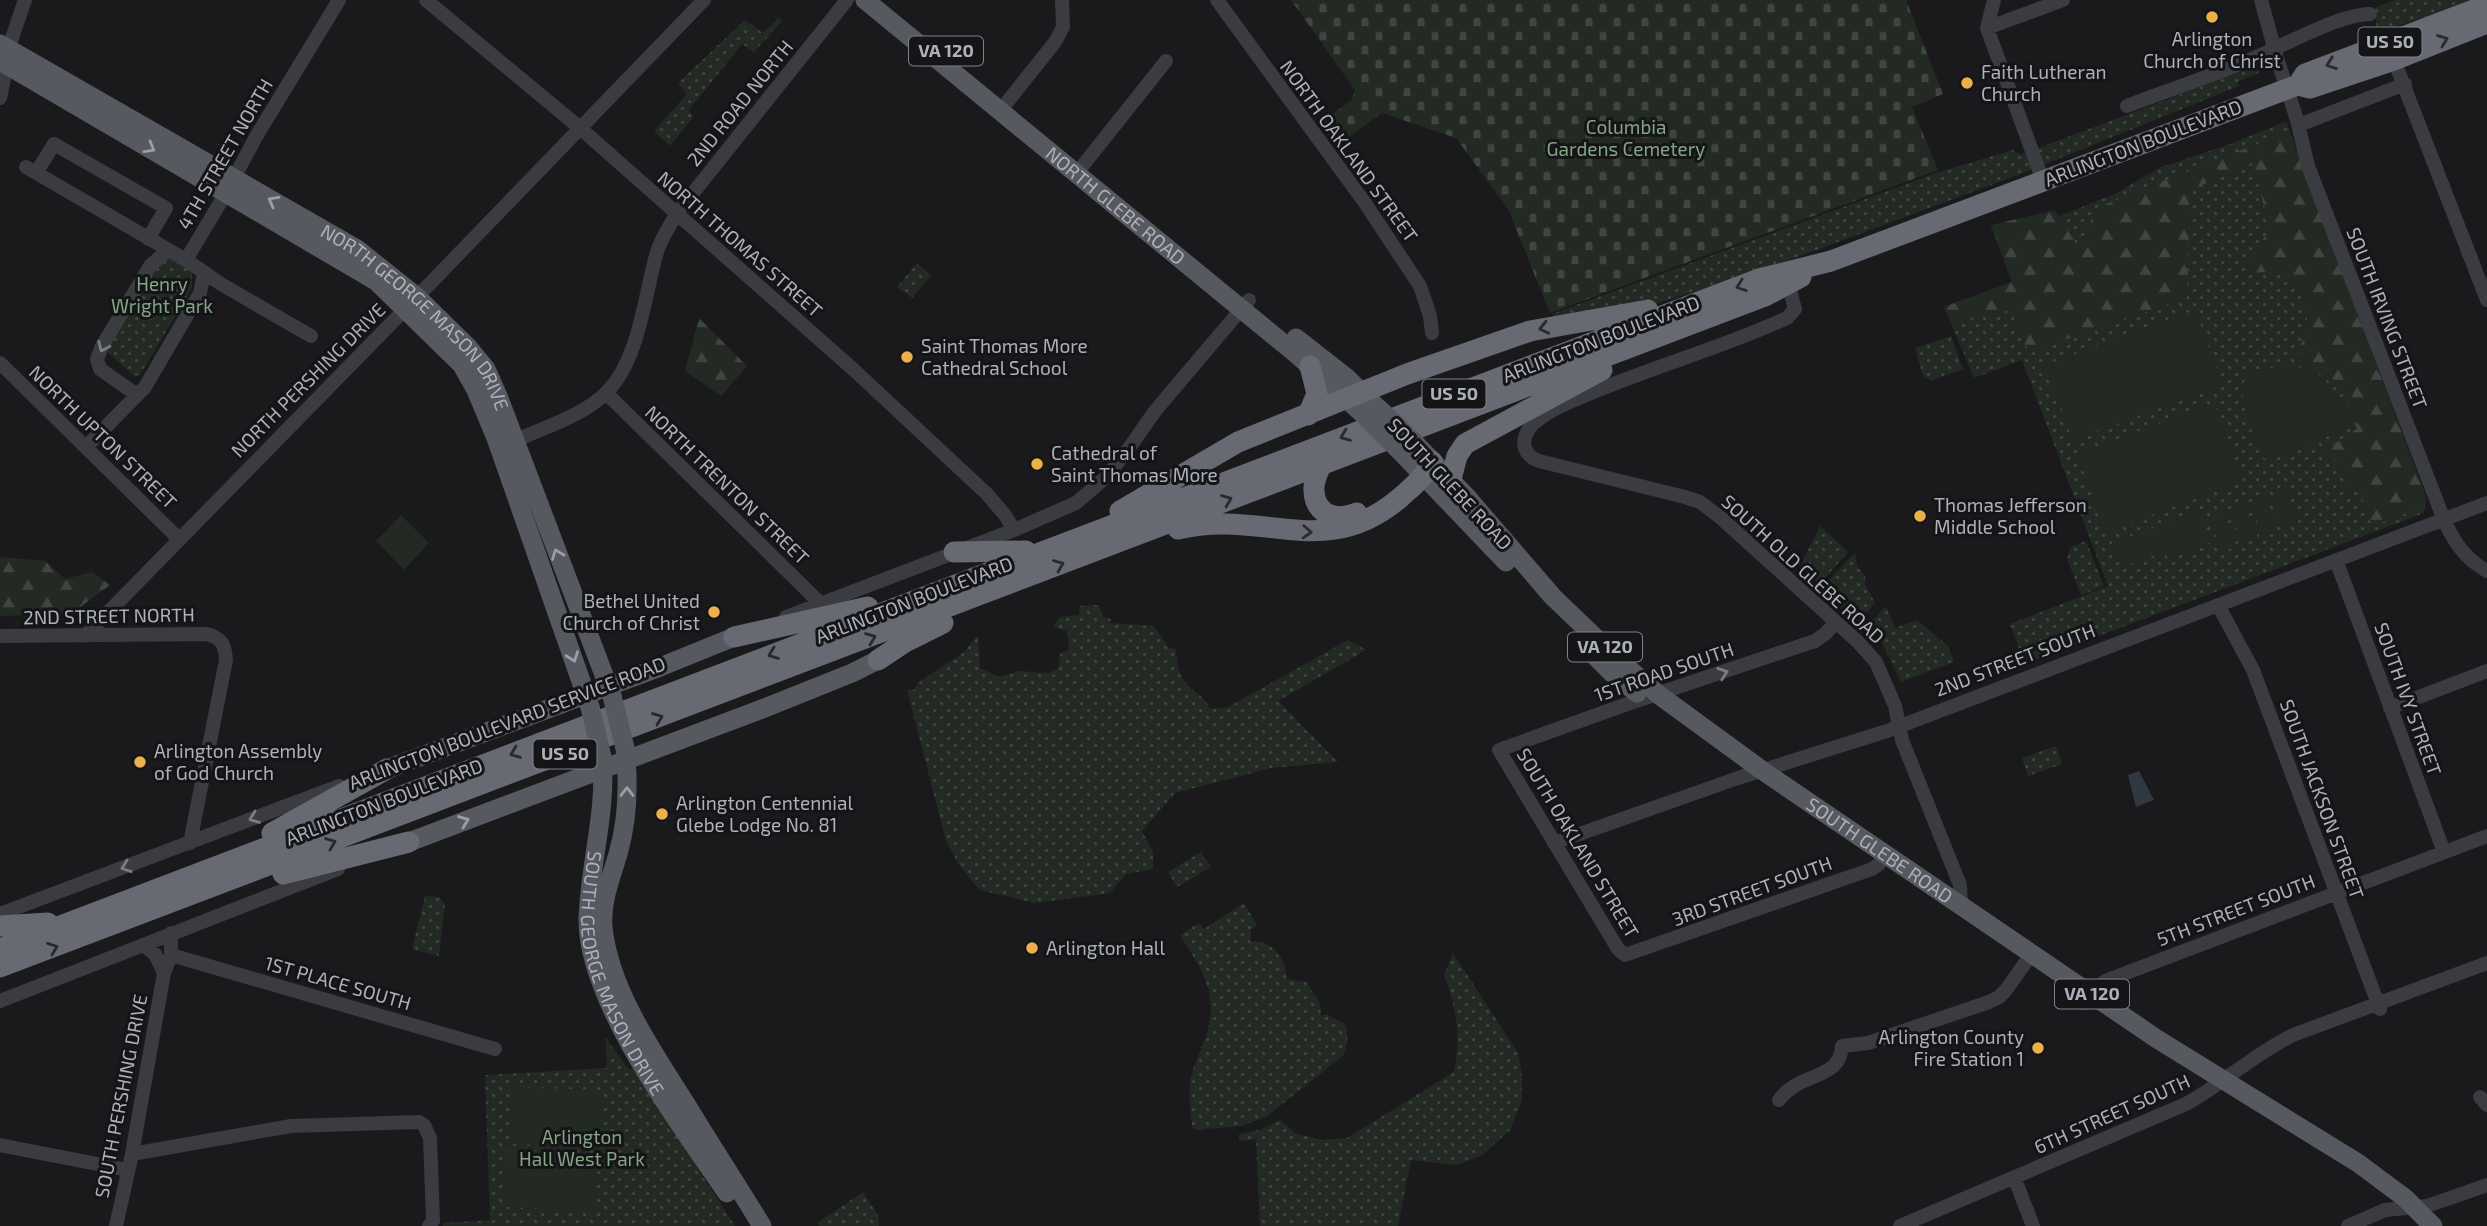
<svg xmlns="http://www.w3.org/2000/svg" width="2487" height="1226" font-family="'Exo 2',sans-serif">
	<style>
		.green { fill: url(#green-dots) }
		.forest { fill: url(#forest-firs) }
		.cemetery { fill: url(#cemetery-stones) }
		.pitch { fill: #222a23 }
		.water { fill: #303940 }
		.lines { fill: none; stroke-linecap: round; stroke-linejoin: round }
		.minor { stroke: #3b3c41; stroke-width: 14 }
		.major { stroke: #575960; stroke-width: 19 }
		.highway { stroke: #676a72; stroke-width: 21 }
		.major-bridge { stroke: #575960; stroke-width: 19 }
		.oneway { stroke: #2a2a2e }
		.oneway2 { stroke: #9c9fa9 }
		.oneway3 { stroke: #7a7c84 }
		.poi-dot { fill: #ebb343; stroke: #151517; stroke-width: 2.5 }
		.labels { text-anchor: middle; stroke-width: 6; stroke-linejoin: round; paint-order: stroke }
		.shield { fill: #151517; stroke: #7f828a; stroke-width: 2 }
		.shield-label { font-size: 18px; font-weight: bold; fill: #adb1bb }
		.poi-label { font-size: 19px; fill: #adb1bb; stroke: #151517; text-anchor: start }
		.street-label { font-size: 19px; fill: #adb1bb; stroke: #151517 }
		.park-label { font-size: 19px; fill: #85a587; stroke: #151517 }
	</style>
	<defs>
		<pattern id="green-dots" width="8" height="8" patternUnits="userSpaceOnUse" patternTransform="scale(1.75)"><rect width="8" height="8" fill="#222a23"/><path d="M2 2h.1M6 6h.1" fill="none" stroke="#3f4641" stroke-width="1.8" stroke-linecap="round"/></pattern>
		<pattern id="forest-firs" width="22" height="20" patternUnits="userSpaceOnUse" patternTransform="scale(1.75)"><rect width="22" height="20" fill="#222a23"/><path d="M5 1l3.5 6h-7zM16 11l3.5 6h-7z" fill="#3f4641"/></pattern>
		<pattern id="cemetery-stones" width="16" height="16" patternUnits="userSpaceOnUse" patternTransform="scale(1.75)"><rect width="16" height="16" fill="#222a23"/><path d="M2 7V4a2 2 0 0 1 4 0v3zM10 15v-3a2 2 0 0 1 4 0v3z" fill="#3f4641"/></pattern>
	</defs>
	<rect width="100%" height="100%" fill="#1a1a1c"/>
	<!-- green -->
	<path class="green" d="M2395,0H2480L2377,32L2375,8Z
		M778,18L782,21L754,52L742,44L689,110L693,117L670,146L654,131L687,94L678,83L745,20L763,33Z
		M2264,63L2260,72L2238,82L2239,86L2026,172L1741,278L1651,305L1554,323L1552,314L1939,172L2013,150L2020,155Z
		M2286,121L2324,227L2426,497L2424,513L2025,664L2010,624L2108,586L2022,360L1974,378L1944,307L2012,282L1991,225L2057,217L2115,194L2159,168L2233,143Z
		M166,255L192,272V288L140,375L134,376L106,351L155,259Z
		M917,263L931,275L912,298L897,287Z
		M1951,336L1963,369L1931,381L1923,376L1915,348Z
		M1820,526L1848,552L1820,584L1800,566Z
		M2086,541L2104,586L2081,595L2067,559L2071,547Z
		M1855,552L1857,566L1865,576L1866,586L1875,603L1858,622L1821,589Z
		M1099,605L1103,617L1111,619L1110,623L1154,626L1169,648L1176,649C1177,663 1178,675 1188,685C1198,697 1203,694 1210,709L1228,707L1348,640L1366,650L1278,701L1338,762L1271,768L1175,793L1142,831L1153,852V869L1126,874L1110,893L1035,903L979,890L958,863L946,841L907,690H914L918,683L964,652L978,635L980,668L999,677L1018,671L1049,673L1058,668L1060,654L1069,649L1068,632L1053,626L1060,617L1079,615L1080,606Z
		M1886,606L1895,628L1917,620L1948,646L1954,662L1901,682L1883,645L1866,627Z
		M2056,746L2062,764L2028,776L2022,758Z
		M1201,852L1211,867L1177,887L1168,872Z
		M425,896L439,897L445,904L439,956L412,949Z
		M1244,903L1257,925L1251,929L1250,942C1272,938 1286,959 1287,979L1306,982L1320,1003L1321,1016L1326,1014C1330,1017 1337,1019 1342,1022C1351,1029 1347,1047 1343,1056L1266,1117L1241,1126L1196,1130L1192,1127C1191,1110 1187,1090 1192,1073C1200,1047 1214,1029 1210,999C1208,976 1192,955 1180,935L1199,923L1204,929Z
		M1453,953L1518,1053L1522,1075V1100L1510,1130L1481,1156L1456,1165L1411,1160L1398,1226H1260L1256,1139L1239,1141V1134L1260,1130L1280,1120L1295,1133L1322,1140L1347,1138L1454,1072C1461,1036 1457,1010 1444,975Z
		M606,1038L628,1069H633L735,1226H443V1223L490,1220L485,1075L607,1068Z
		M863,1192L879,1217V1226H819L817,1223Z"/>
	<!-- forest -->
	<path class="forest" d="M2289,131L2426,497V504L2419,503L2418,509L2372,526L2357,488L2348,489L2337,459L2324,461L2323,455L2328,448L2357,429L2344,392L2298,359C2299,345 2307,335 2307,322C2307,303 2296,280 2276,273C2267,271 2253,273 2243,273L2270,227L2252,163L2190,190L2187,298L2029,352L2010,310L1954,325L1944,307L2012,282L1991,225L2055,210L2079,249L2096,208Z
		M699,318L747,366L721,396L685,371Z
		M0,557L45,561L65,579L92,572L110,585L71,614L0,616Z"/>
	<!-- cemetery -->
	<path class="cemetery" d="M1291,0H1906L1943,94L1912,107L1938,170L1550,313L1508,209L1456,138L1382,113L1337,146L1320,123L1352,100L1355,90Z"/>
	<!-- pitch -->
	<path class="pitch" d="M2195,310L2223,385L2073,440L2045,365Z
		M2293,366C2323,372 2343,398 2354,425L2270,461L2264,458C2255,435 2234,400 2247,374L2266,368Z
		M2214,403L2243,481L2106,532L2077,454Z
		M2286,490L2298,523L2283,529L2270,496Z
		M2266,497L2278,531L2263,536L2250,503Z
		M2245,505L2258,538L2242,544L2230,511Z
		M2200,511L2211,542L2168,559L2165,551L2121,568L2112,543Z
		M2224,513L2237,546L2222,552L2209,518Z
		M401,515L429,543L404,570L376,541Z
		M512,1087L601,1090L599,1147L510,1144Z
		M507,1150L597,1154L595,1211L505,1207Z"/>
	<!-- water -->
	<path class="water" d="M2139,771L2154,800L2136,807L2128,775Z"/>
	<g class="lines">
		<!-- minor -->
		<path class="minor" d="M426,0L580,128L854,370L987,494L1005,515L1014,530
			M1217,0L1365,203L1420,286L1430,316L1432,333
			M1994,0L1987,28L2043,181
			M2261,0L2277,58L2297,120L2308,166L2444,520C2454,542 2465,559 2487,571
			M1987,28L2063,0
			M2394,60L2487,300
			M0,98L12,38L25,0
			M2127,106C2171,89 2216,75 2259,56C2286,44 2341,14 2370,14
			M1000,111L1055,42L1063,27L1062,0
			M2299,125L2405,84
			M26,167L186,260
			M36,173L54,144L166,208L148,239
			M1076,174L1166,61
			M1788,283L1795,309L1787,318C1726,346 1662,364 1601,389C1580,398 1556,406 1538,420C1522,431 1517,453 1539,461L1685,497L1700,502L1721,518L1858,642L1876,662L1895,706L1902,740L1960,885L1961,905
			M311,336L221,284L186,260L226,193L257,135L339,0
			M0,363L178,538
			M606,393L821,604
			M137,395L100,369L97,359L102,346L150,266L168,250
			M508,444C540,428 581,418 607,392C640,358 644,296 657,252C661,238 670,226 677,213L847,0
			M87,446L145,387L200,293L204,273
			M2336,560L2444,852
			M2218,605L2253,670L2380,1009
			M786,617L1014,530L1076,503L1105,478L1127,451L1155,411L1249,300
			M1836,622L1825,634L1815,641L1633,702L1499,750L1618,949L1625,955L1872,869L1878,865L1887,854
			M0,636L207,634C222,638 225,645 226,660L190,843
			M85,636L417,297L704,0
			M2390,708L2487,671
			M1554,843L1738,778L1887,731L2487,503
			M0,914L339,786
			M143,945L155,954L164,973
			M171,955L495,1049
			M0,1001L338,869
			M2085,1003L2105,981L2487,836
			M2480,1097L2487,1105
			M1779,1100C1800,1071 1840,1081 1842,1046L1868,1043L1989,1002L1999,997L2006,990L2032,953
			M0,1145L128,1170
			M132,1154L291,1126L419,1122L424,1125L430,1138L433,1221L429,1226
			M2014,1177L2033,1226
			M116,1226L132,1154L164,973L171,955V933
			M1900,1226L2186,1104C2224,1083 2254,1054 2293,1035L2487,963
			M2348,1226L2385,1210L2427,1206L2487,1185"/>
		<!-- major -->
		<g class="major">
			<path id="s1" d="M865,0L1295,353L1363,414"/>
			<path id="s2" d="M0,44L357,249L417,297L468,347L486,369L498,396L612,696"/>
			<path d="M0,61L376,281L462,365L476,390L496,438L590,707"/>
			<path d="M1296,338L1347,378L1379,409"/>
			<path id="s3" d="M1415,443L1466,496L1553,597L1622,663L1659,695L1763,771L2157,1039L2358,1163L2405,1198L2433,1226"/>
			<path d="M1398,449L1506,562"/>
			<path d="M1584,645L1612,673L1637,693"/>
			<path d="M625,748C629,784 628,819 618,854C611,878 601,901 603,927C609,989 653,1052 686,1104C711,1145 737,1185 762,1226"/>
			<path id="s4" d="M602,757C607,813 589,866 588,921C588,1002 681,1126 727,1193"/>
			<path d="M387,769L660,667L734,637"/>
			<path d="M409,842L762,709L852,673L878,660"/>
		</g>
		<!-- highway -->
		<path class="highway" d="M2298,85L2305,74L2487,5
			M1308,415L1317,394L1310,366
			M1322,463C1318,472 1313,481 1314,491C1315,516 1338,521 1357,513
			M1451,479L1457,456L1465,444L1602,370
			M1120,511L1238,442L1407,374L1530,331L1648,310
			M1178,529C1263,508 1325,563 1401,497C1413,486 1426,476 1432,461
			M954,552L1026,551
			M734,637L868,607
			M878,660L905,642L943,623
			M272,833L387,769
			M283,874L409,842
			M0,926L48,923
			M0,949L1759,279L1831,261L2287,89L2298,85L2310,88L2394,60L2487,23
			M0,967L1765,296L1801,277"/>
		<!-- major-bridge -->
		<path class="major-bridge" d="M1379,409L1415,443
			M1363,414L1398,449
			M612,696L625,748
			M590,707L602,757"/>
	</g>
	<!-- one-way arrows -->
	<defs><path id="oneway-chevron" d="M-2-3.5L2.5 0L-2 3.5" fill="none" stroke-width="1.6" stroke-linecap="round" stroke-linejoin="round" transform="scale(1.75)"/></defs>
	<g class="oneway">
		<use href="#oneway-chevron" transform="translate(2443 40) rotate(-21)"/>
		<use href="#oneway-chevron" transform="translate(2331 64) rotate(160)"/>
		<use href="#oneway-chevron" transform="translate(1741 286) rotate(160)"/>
		<use href="#oneway-chevron" transform="translate(1544 328) rotate(167)"/>
		<use href="#oneway-chevron" transform="translate(1345 436) rotate(159)"/>
		<use href="#oneway-chevron" transform="translate(1227 500) rotate(-21)"/>
		<use href="#oneway-chevron" transform="translate(1307 532) rotate(3)"/>
		<use href="#oneway-chevron" transform="translate(1059 565) rotate(-22)"/>
		<use href="#oneway-chevron" transform="translate(871 638) rotate(-21)"/>
		<use href="#oneway-chevron" transform="translate(773 654) rotate(159)"/>
		<use href="#oneway-chevron" transform="translate(658 718) rotate(-21)"/>
		<use href="#oneway-chevron" transform="translate(515 753) rotate(159)"/>
		<use href="#oneway-chevron" transform="translate(331 843) rotate(-21)"/>
		<use href="#oneway-chevron" transform="translate(53 948) rotate(-20)"/>
	</g>
	<g class="oneway2">
		<use href="#oneway-chevron" transform="translate(150 148) rotate(30)"/>
		<use href="#oneway-chevron" transform="translate(273 201) rotate(-151)"/>
		<use href="#oneway-chevron" transform="translate(557 554) rotate(-111)"/>
		<use href="#oneway-chevron" transform="translate(573 657) rotate(70)"/>
		<use href="#oneway-chevron" transform="translate(627 792) rotate(-90)"/>
		<use href="#oneway-chevron" transform="translate(464 821) rotate(-21)"/>
	</g>
	<g class="oneway3">
		<use href="#oneway-chevron" transform="translate(103 347) rotate(114)"/>
		<use href="#oneway-chevron" transform="translate(1723 673) rotate(-19)"/>
		<use href="#oneway-chevron" transform="translate(254 818) rotate(159)"/>
		<use href="#oneway-chevron" transform="translate(126 867) rotate(160)"/>
	</g>
	<!-- markers -->
	<g class="poi-dot">
		<circle cx="2212" cy="17" r="7"/>
		<circle cx="1967" cy="83" r="7"/>
		<circle cx="907" cy="357" r="7"/>
		<circle cx="1037" cy="464" r="7"/>
		<circle cx="1920" cy="516" r="7"/>
		<circle cx="714" cy="612" r="7"/>
		<circle cx="140" cy="762" r="7"/>
		<circle cx="662" cy="814" r="7"/>
		<circle cx="1032" cy="948" r="7"/>
		<circle cx="2038" cy="1048" r="7"/>
	</g>
	<g class="labels">
		<!-- shield labels -->
		<g class="shield">
			<rect x="2358.5" y="27.5" width="63" height="29" rx="5"/>
			<rect x="909" y="36.5" width="74" height="29" rx="5"/>
			<rect x="1422.5" y="379.5" width="63" height="29" rx="5"/>
			<rect x="1568" y="632.5" width="74" height="29" rx="5"/>
			<rect x="533.5" y="739.5" width="63" height="29" rx="5"/>
			<rect x="2055" y="979.5" width="74" height="29" rx="5"/>
		</g>
		<g class="shield-label">
			<text x="2390" y="48">US 50</text>
			<text x="946" y="57">VA 120</text>
			<text x="1454" y="400">US 50</text>
			<text x="1605" y="653">VA 120</text>
			<text x="565" y="760">US 50</text>
			<text x="2092" y="1000">VA 120</text>
		</g>
		<!-- poi labels -->
		<g class="poi-label">
			<text x="2212" y="46" text-anchor="middle">Arlington<tspan x="2212" dy="22">Church of Christ</tspan></text>
			<text x="1981" y="79">Faith Lutheran<tspan x="1981" dy="22">Church</tspan></text>
			<text x="921" y="353">Saint Thomas More<tspan x="921" dy="22">Cathedral School</tspan></text>
			<text x="1051" y="460">Cathedral of<tspan x="1051" dy="22">Saint Thomas More</tspan></text>
			<text x="1934" y="512">Thomas Jefferson<tspan x="1934" dy="22">Middle School</tspan></text>
			<text x="700" y="608" text-anchor="end">Bethel United<tspan x="700" dy="22">Church of Christ</tspan></text>
			<text x="154" y="758">Arlington Assembly<tspan x="154" dy="22">of God Church</tspan></text>
			<text x="676" y="810">Arlington Centennial<tspan x="676" dy="22">Glebe Lodge No. 81</tspan></text>
			<text x="1046" y="955">Arlington Hall</text>
			<text x="2024" y="1044" text-anchor="end">Arlington County<tspan x="2024" dy="22">Fire Station 1</tspan></text>
		</g>
		<!-- street labels -->
		<g class="street-label">
			<text transform="translate(740 103) rotate(-51)" y="7">2ND ROAD NORTH</text>
			<text transform="translate(2143 143) rotate(-21)" y="7">ARLINGTON BOULEVARD</text>
			<text transform="translate(1349 151) rotate(54)" y="7">NORTH OAKLAND STREET</text>
			<text transform="translate(225 154) rotate(-60)" y="7">4TH STREET NORTH</text>
			<text dy="7" stroke="none"><textPath href="#s1" startOffset="324">NORTH GLEBE ROAD</textPath></text>
			<text transform="translate(740 244) rotate(41)" y="7">NORTH THOMAS STREET</text>
			<text transform="translate(2387 318) rotate(69)" y="7">SOUTH IRVING STREET</text>
			<text dy="7" stroke="none"><textPath href="#s2" startOffset="502">NORTH GEORGE MASON DRIVE</textPath></text>
			<text transform="translate(1601 339) rotate(-21)" y="7">ARLINGTON BOULEVARD</text>
			<text transform="translate(308 380) rotate(-45)" y="7">NORTH PERSHING DRIVE</text>
			<text transform="translate(103 437) rotate(44)" y="7">NORTH UPTON STREET</text>
			<text transform="translate(1450 484) rotate(47)" y="7">SOUTH GLEBE ROAD</text>
			<text transform="translate(727 485) rotate(44)" y="7">NORTH TRENTON STREET</text>
			<text transform="translate(1803 569) rotate(42)" y="7">SOUTH OLD GLEBE ROAD</text>
			<text transform="translate(914 600) rotate(-21)" y="7">ARLINGTON BOULEVARD</text>
			<text transform="translate(109 616) rotate(-1)" y="7">2ND STREET NORTH</text>
			<text transform="translate(2015 660) rotate(-21)" y="7">2ND STREET SOUTH</text>
			<text transform="translate(1664 672) rotate(-19)" y="7">1ST ROAD SOUTH</text>
			<text transform="translate(2408 699) rotate(70)" y="7">SOUTH IVY STREET</text>
			<text transform="translate(507 723) rotate(-21)" y="7">ARLINGTON BOULEVARD SERVICE ROAD</text>
			<text transform="translate(2322 799) rotate(70)" y="7">SOUTH JACKSON STREET</text>
			<text transform="translate(384 802) rotate(-21)" y="7">ARLINGTON BOULEVARD</text>
			<text transform="translate(1578 843) rotate(59)" y="7">SOUTH OAKLAND STREET</text>
			<text dy="7" stroke="none"><textPath href="#s3" startOffset="621">SOUTH GLEBE ROAD</textPath></text>
			<text transform="translate(1752 891) rotate(-20)" y="7">3RD STREET SOUTH</text>
			<text transform="translate(2236 910) rotate(-21)" y="7">5TH STREET SOUTH</text>
			<text dy="7" stroke="none"><textPath href="#s4" startOffset="224">SOUTH GEORGE MASON DRIVE</textPath></text>
			<text transform="translate(338 983) rotate(16)" y="7">1ST PLACE SOUTH</text>
			<text transform="translate(121 1096) rotate(-79)" y="7">SOUTH PERSHING DRIVE</text>
			<text transform="translate(2112 1114) rotate(-24)" y="7">6TH STREET SOUTH</text>
		</g>
		<!-- park labels -->
		<g class="park-label">
			<text x="1626" y="134">Columbia<tspan x="1626" dy="22">Gardens Cemetery</tspan></text>
			<text x="162" y="291">Henry<tspan x="162" dy="22">Wright Park</tspan></text>
			<text x="582" y="1144">Arlington<tspan x="582" dy="22">Hall West Park</tspan></text>
		</g>
	</g>
</svg>
